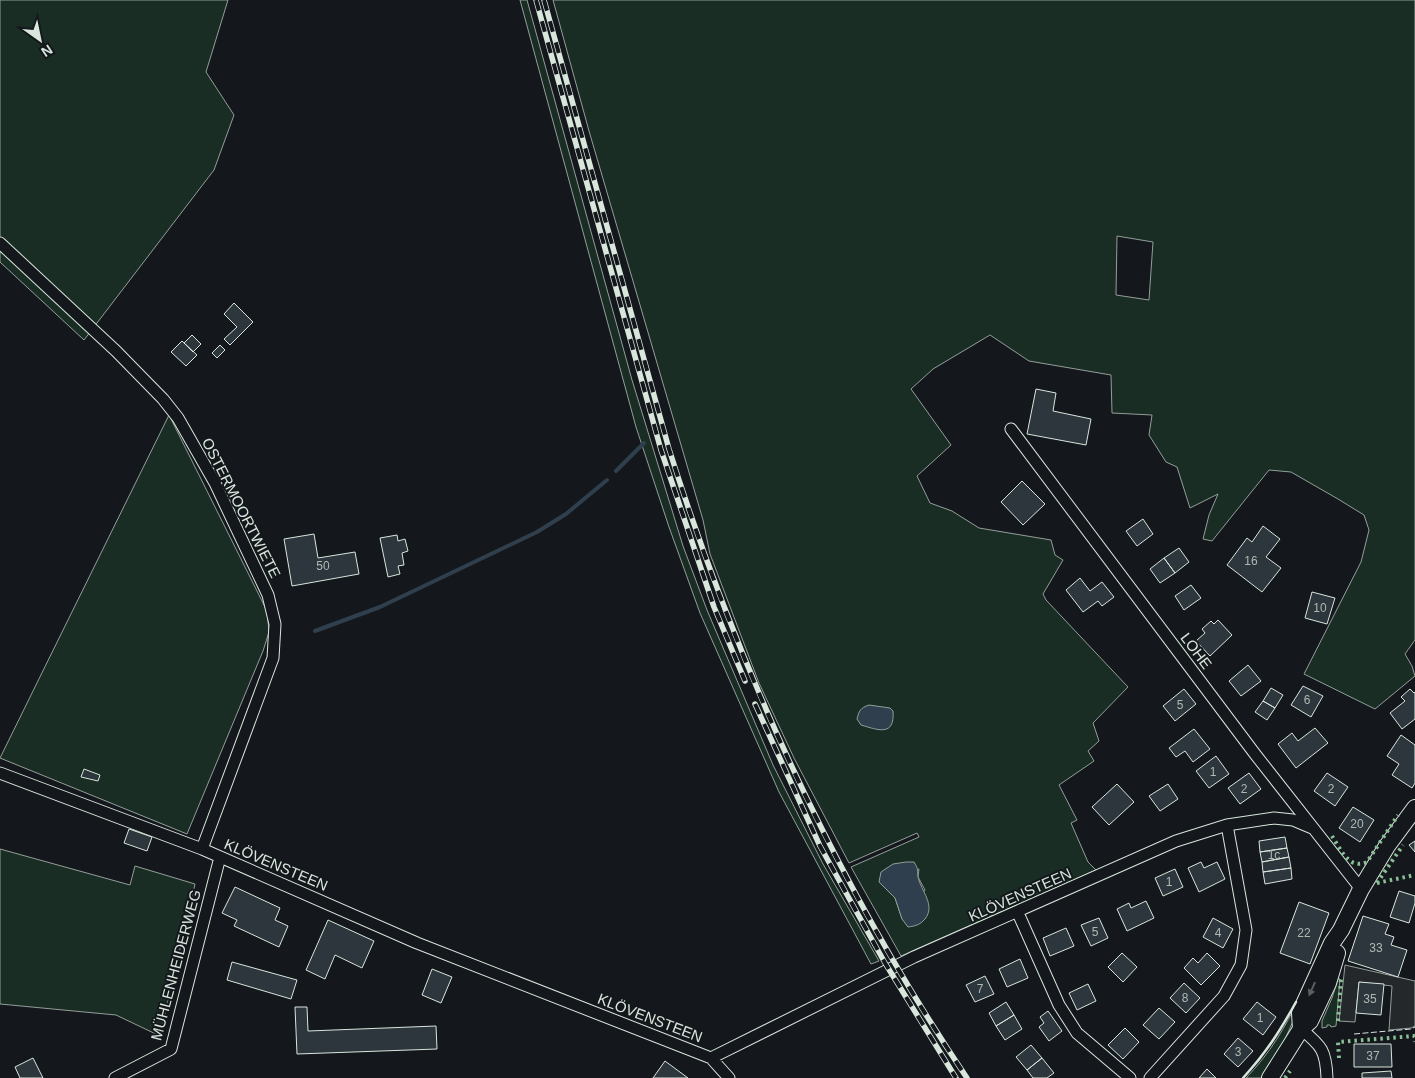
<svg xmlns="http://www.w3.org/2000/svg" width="1415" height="1078" font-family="Helvetica,sans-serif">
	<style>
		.green { fill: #1a2d24; stroke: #939e99; fill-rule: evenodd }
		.parking { fill: #24282b; stroke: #939e99 }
		.water { fill: #2f3f4d; stroke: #939e99 }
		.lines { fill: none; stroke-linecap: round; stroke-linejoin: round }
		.stream { stroke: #2f3f4d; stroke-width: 4 }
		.building { fill: #2c363c; stroke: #d8e6dc }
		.street-casing { stroke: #d8e6dc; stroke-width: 13 }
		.secondary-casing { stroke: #d8e6dc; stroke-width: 18 }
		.street { stroke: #14181c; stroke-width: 11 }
		.secondary { stroke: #14181c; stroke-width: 16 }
		.rail-casing { stroke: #d8e6dc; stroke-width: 5.5 }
		.rail { stroke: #14181c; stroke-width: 4; stroke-dasharray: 11; stroke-linecap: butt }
		.hedge { stroke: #8ac095; stroke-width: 4; stroke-dasharray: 2.5 4; stroke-linecap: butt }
		.fence { stroke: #d8e6dc; stroke-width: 1; stroke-dasharray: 6 2.5; stroke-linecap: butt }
		.wall { stroke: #d8e6dc; stroke-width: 2.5 }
		.oneway { fill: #59605f }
		.labels { text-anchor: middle; stroke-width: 4; stroke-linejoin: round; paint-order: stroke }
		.number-label { font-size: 12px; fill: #adbab4 }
		.street-label { font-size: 15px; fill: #d8e6dc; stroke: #14181c }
	</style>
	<rect width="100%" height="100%" fill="#14181c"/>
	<!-- green -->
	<path class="green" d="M0,0H228L206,72L234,115L214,170L84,340L0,262Z
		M520,0H527L632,380L683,546L707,610L773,765L823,864L879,961L871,964L779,792L700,613L669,527L636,427Z
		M553,0H1415V640L1405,654L1412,666L1415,676L1375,709L1304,674L1361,562L1369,530L1364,515L1338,499L1291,472L1269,470L1212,541L1203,539L1209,515L1218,494L1190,508L1177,467L1166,462L1149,435L1152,415L1112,413L1111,375L1029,361L990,335L933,369L911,389L951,445L917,476L930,503L952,511L979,528L1051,540L1055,555L1063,560L1043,594L1046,600L1128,687L1093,723L1099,741L1088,751L1094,761L1059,785L1077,820L1071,823L1088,862L1096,870L901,956L851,867L919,837L917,833L849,863L794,758L759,683L710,554L703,520L589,131ZM1117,236L1153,242L1149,300L1116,295ZM919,869L918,877L925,890L902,919L895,898L879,882Z
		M169,415L267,611L269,632L263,651L187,834L0,758Z
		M0,849L130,885L135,866L195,884L160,1036L116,1015L0,1004Z
		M1338,979H1340L1336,1026L1331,1027L1330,1025H1327V1027L1322,1028V1021L1332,998Z
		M1300,997L1303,999L1281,1048L1262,1078H1246C1271,1052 1284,1029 1300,997Z"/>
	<!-- parking -->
	<path class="parking" d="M1345,965L1415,981V1026L1411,1028L1389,1030L1392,986L1359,982L1355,1022L1339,1021Z"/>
	<!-- water -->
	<path class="water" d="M869,705L890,708L893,711C895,737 878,730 861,725L857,719C859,711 860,708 869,705Z
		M906,862H914C919,870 917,870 918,877C921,891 936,905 925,919C920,925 915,926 908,927L902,919L895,898L879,882L881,872L893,864Z"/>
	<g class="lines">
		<!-- stream -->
		<path class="stream" d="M616,471L644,443
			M315,631L380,607L537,532L566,514L607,480"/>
	</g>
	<!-- building -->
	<path class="building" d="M234,303L253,322L230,345L224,339L237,327L224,314Z
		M192,335L201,344L193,352L184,343Z
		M182,341L197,355L186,366L171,352Z
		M220,345L225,350L217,358L212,353Z
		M1036,389L1056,393L1053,411L1091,419L1086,445L1027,434Z
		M1022,481L1045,504L1023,525L1001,502Z
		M1143,519L1153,534L1137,546L1126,531Z
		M1263,526L1280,539L1266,557L1281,568L1262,592L1227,565L1247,538L1252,542Z
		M314,534L318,558L355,552L359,574L292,586L284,539Z
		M397,535L398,541L405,539L408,551L402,553L404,565L398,566L400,574L388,577L380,538Z
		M1179,548L1189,562L1175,573L1164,558Z
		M1164,558L1175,573L1160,583L1150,569Z
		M1080,578L1090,591L1102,582L1114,597L1102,606L1098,601L1083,612L1066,590Z
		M1191,585L1201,598L1184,610L1175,596Z
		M1312,592L1335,598L1327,624L1305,618Z
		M1218,620L1232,635L1210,656L1196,641L1205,633L1202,629L1211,621L1214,624Z
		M1248,665L1261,681L1241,696L1229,681Z
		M1303,686L1323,696L1311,717L1291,705Z
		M1271,688L1283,695L1275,708L1263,701Z
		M1184,689L1196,704L1175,721L1163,706Z
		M1410,689L1414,693L1415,692V719L1402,729L1390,713L1405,701L1401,697Z
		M1263,701L1275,708L1267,720L1255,712Z
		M1315,728L1328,743L1296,768L1278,744L1292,733L1298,741Z
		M1194,729L1210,749L1193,762L1185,751L1176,757L1169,748Z
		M1401,735L1415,745V783L1412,788L1392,775L1399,764L1387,756Z
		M1216,756L1229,774L1209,788L1196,771Z
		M84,769L100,775L98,781L81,777Z
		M1249,773L1261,789L1240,804L1228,788Z
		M1327,773L1348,787L1335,806L1314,791Z
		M1117,784L1134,802L1109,825L1092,807Z
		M1168,784L1178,799L1160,811L1149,796Z
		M1353,807L1374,820L1360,842L1339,828Z
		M129,829L152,837L147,851L124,843Z
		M1285,837L1287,848L1260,852L1259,841Z
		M1415,841V852L1409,845Z
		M1287,848L1289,857L1262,862L1260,852Z
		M1289,857L1291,868L1263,872L1262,862Z
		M1201,862L1204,868L1217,862L1225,879L1199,892L1188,868Z
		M1291,868L1292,879L1265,884L1263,872Z
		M1175,869L1183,887L1163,896L1155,878Z
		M235,887L280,908L275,920L288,926L279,947L234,926L237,920L222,913Z
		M1399,891L1415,896V903L1409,923L1390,917Z
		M1146,901L1154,918L1127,931L1117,909L1129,903L1131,908Z
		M1299,902L1329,913L1310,964L1280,953Z
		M1363,916L1389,924L1385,934L1394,937L1391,945L1407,950L1398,977L1348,961Z
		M1099,918L1108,938L1091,946L1081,925Z
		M1213,918L1233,929L1223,948L1203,937Z
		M328,920L374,941L362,968L335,955L325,979L306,970Z
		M1066,928L1074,946L1050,956L1043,938Z
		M1122,953L1137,967L1123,982L1108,967Z
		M1207,953L1220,966L1201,985L1184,968L1193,958L1198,963Z
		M1020,959L1028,978L1007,987L999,969Z
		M232,962L297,980L291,999L227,980Z
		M432,969L452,977L441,1003L422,995Z
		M985,976L994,994L975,1002L966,985Z
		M1359,982L1384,984L1381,1015L1356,1013Z
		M1184,983L1200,998L1186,1013L1170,998Z
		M1088,984L1096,1001L1077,1010L1069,993Z
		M1006,1002L1014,1015L996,1026L989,1013Z
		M1257,1002L1276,1017L1263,1035L1243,1019Z
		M295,1007H307L308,1031L436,1026L437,1049L297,1054Z
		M1159,1008L1175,1022L1159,1039L1143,1025Z
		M1048,1011L1062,1031L1049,1041L1039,1027L1044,1023L1040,1017Z
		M1014,1015L1022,1029L1005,1040L996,1026Z
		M1125,1028L1139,1042L1123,1059L1108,1045Z
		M1238,1038L1253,1051L1238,1067L1224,1054Z
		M1354,1044H1391L1392,1067H1354Z
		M1031,1045L1042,1058L1027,1070L1016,1057Z
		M33,1058L43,1078H20L15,1067Z
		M1042,1058L1054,1073L1047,1078H1033L1027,1070Z
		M665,1061L688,1078H653Z
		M1207,1069L1216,1078H1199Z
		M1391,1071L1392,1078H1362V1073Z"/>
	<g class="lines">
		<!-- street casing -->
		<g class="street-casing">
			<path id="street" d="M0,243L116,351L163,399L178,418L215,483L268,595L275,624L273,658L202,849
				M1011,429L1255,754L1361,889
				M0,773L202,849L417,943L711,1058L914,957L1176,841L1227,825L1274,818L1293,820L1312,828
				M1018,913L1059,1005L1077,1033L1130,1078
				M1301,1029C1322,1046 1326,1051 1327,1078
				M711,1058L729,1078
				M115,1078L171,1049L220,857
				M1150,1078L1224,996L1241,965L1246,930L1227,825"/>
		</g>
		<!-- secondary casing -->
		<g class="secondary-casing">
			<path id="secondary" d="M1301,1029L1300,1013L1332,943L1341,930L1361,889L1387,846L1415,808
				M1270,1078L1301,1029L1310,1021L1328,983L1337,953"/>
		</g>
		<!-- street -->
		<use href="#street" class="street"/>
		<!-- secondary -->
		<use href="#secondary" class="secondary"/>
		<!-- rail casing -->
		<g class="rail-casing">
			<path id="rail" d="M536,0L661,450L714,607L745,681
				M544,0L669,449C740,673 835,882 967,1078
				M755,704L820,846L885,963L956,1078"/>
		</g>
		<!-- rail -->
		<use href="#rail" class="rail"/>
		<!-- hedge -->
		<path class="hedge" d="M1332,836C1341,850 1349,870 1367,862L1398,815
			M1377,883L1403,845
			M1377,883L1415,875
			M1338,1021L1341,979
			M1339,1058L1338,1042L1414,1036L1415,1042
			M1285,1078L1290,1071"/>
		<!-- fence -->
		<path class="fence" d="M1354,1034L1411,1029L1415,1027"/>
		<!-- wall -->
		<path class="wall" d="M1243,1078C1266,1053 1280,1031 1296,1002"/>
	</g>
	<!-- one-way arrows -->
	<defs><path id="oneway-solid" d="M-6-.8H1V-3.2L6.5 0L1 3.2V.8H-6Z" transform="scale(1.25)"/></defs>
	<use class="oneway" href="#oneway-solid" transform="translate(1312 989) rotate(114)"/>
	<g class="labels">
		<!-- number labels -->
		<g class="number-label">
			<text x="1251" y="565">16</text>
			<text x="323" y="570">50</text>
			<text x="1320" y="612">10</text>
			<text x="1307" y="704">6</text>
			<text x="1180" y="709">5</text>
			<text x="1213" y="776">1</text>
			<text x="1244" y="793">2</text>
			<text x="1331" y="793">2</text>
			<text x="1357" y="828">20</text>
			<text x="1274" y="859">1c</text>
			<text x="1169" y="886">1</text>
			<text x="1095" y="936">5</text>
			<text x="1218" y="937">4</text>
			<text x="1304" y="937">22</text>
			<text x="1376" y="952">33</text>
			<text x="980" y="993">7</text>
			<text x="1185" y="1002">8</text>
			<text x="1370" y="1003">35</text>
			<text x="1260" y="1022">1</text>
			<text x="1238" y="1056">3</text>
			<text x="1373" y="1060">37</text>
		</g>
		<!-- street labels -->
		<g class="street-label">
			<text transform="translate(241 508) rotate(63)" y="5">OSTERMOORTWIETE</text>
			<text transform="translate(1196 651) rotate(53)" y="5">LOHE</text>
			<text transform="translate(276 865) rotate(23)" y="5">KLÖVENSTEEN</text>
			<text transform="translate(1020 895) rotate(-24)" y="5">KLÖVENSTEEN</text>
			<text transform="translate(176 965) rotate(-75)" y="5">MÜHLENHEIDERWEG</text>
			<text transform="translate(650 1018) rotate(21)" y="5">KLÖVENSTEEN</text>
		</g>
	</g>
	<!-- north arrow -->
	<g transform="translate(40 40) rotate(147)" stroke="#14181c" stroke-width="4" paint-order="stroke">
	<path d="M0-4L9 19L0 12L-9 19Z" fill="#d8e6dc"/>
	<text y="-8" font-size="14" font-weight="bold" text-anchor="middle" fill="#d8e6dc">N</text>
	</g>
</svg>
